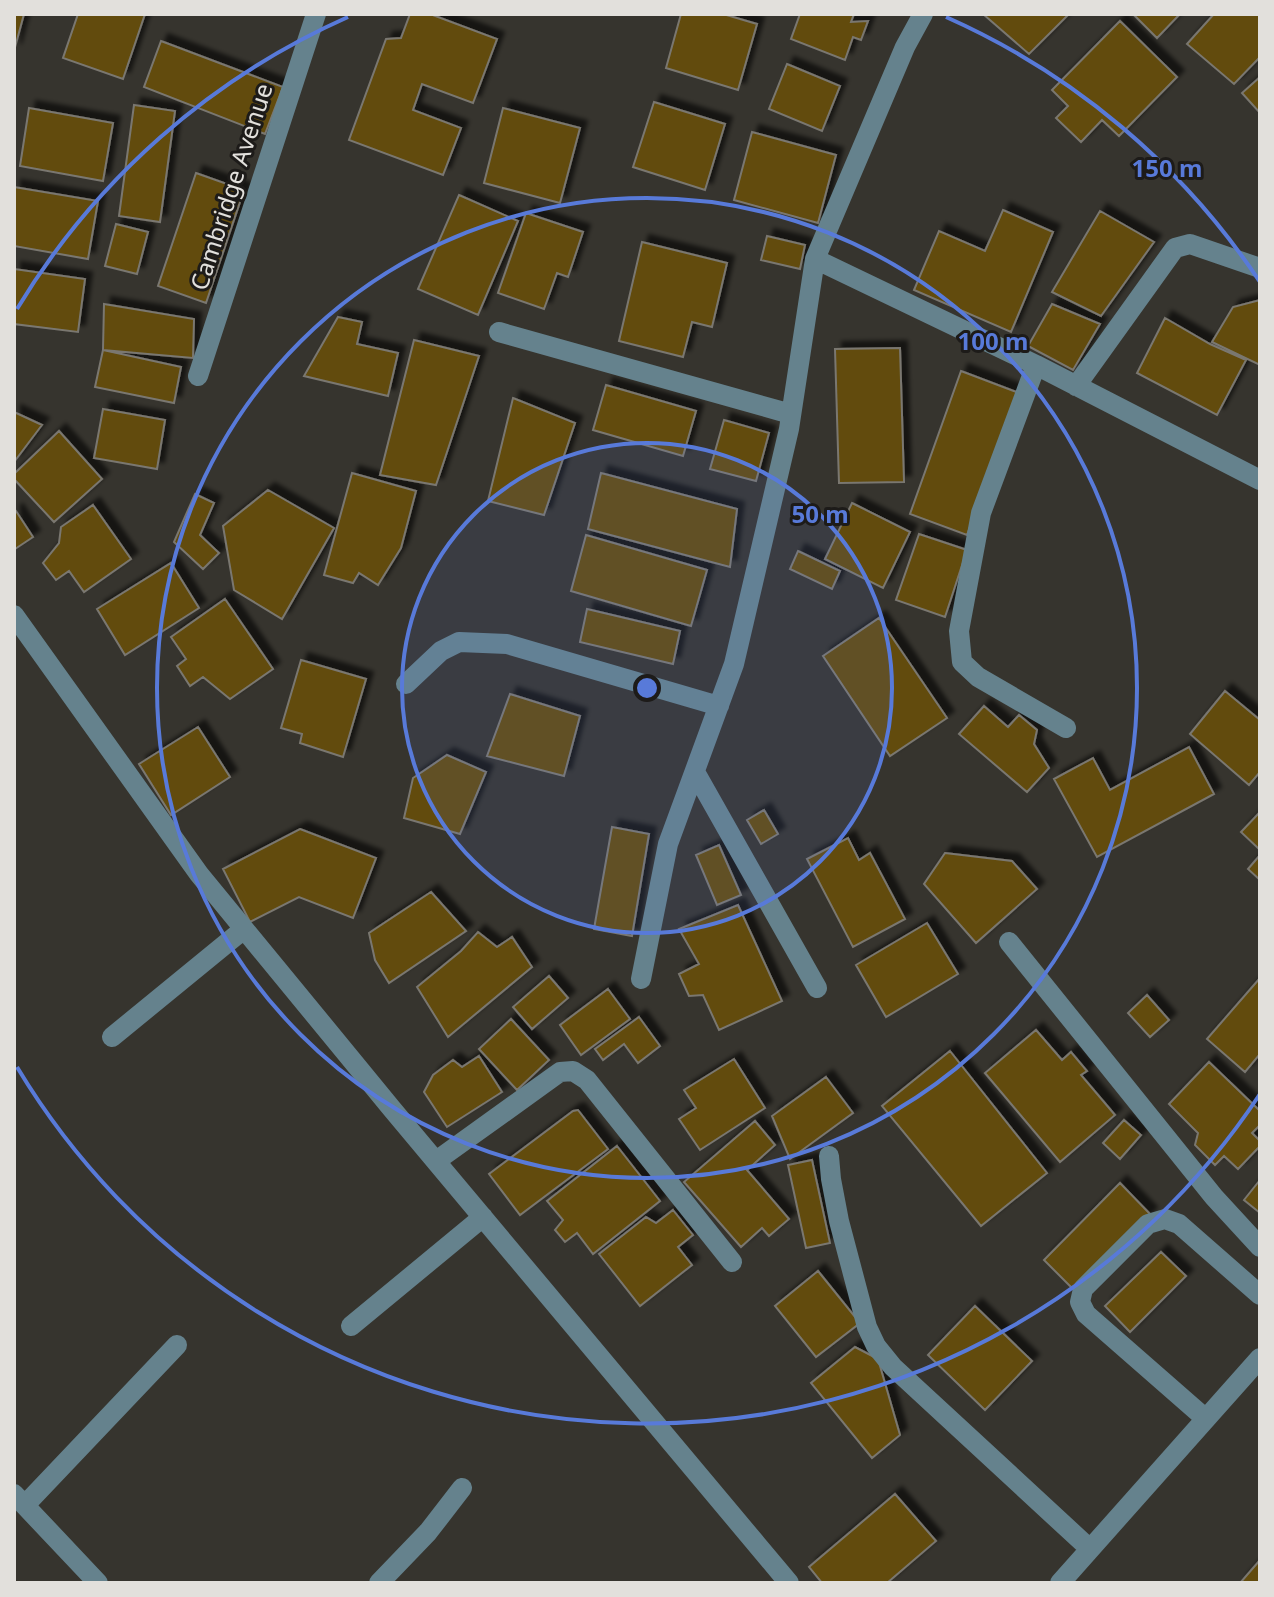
<svg xmlns="http://www.w3.org/2000/svg" width="1274" height="1597" font-family="'Noto Sans',sans-serif">
	<style>
		.building { fill: #624b0a; stroke: #7a7770; stroke-width: 2; filter: url(#shadow) }
		.lines { fill: none; stroke-linecap: round; stroke-linejoin: round }
		.minor { stroke: #65828d; stroke-width: 20 }
		.ring { fill: none; stroke: #587ad9; stroke-width: 4 }
		.labels { text-anchor: middle; stroke-width: 6; stroke-linejoin: round; paint-order: stroke }
		.street-label { font-size: 24px; fill: #e2e0dc; stroke: #1d1b19 }
		.centre { fill: #587ad9; stroke: #1d1b19; stroke-width: 4 }
		.ring-label { font-size: 24px; text-anchor: middle; font-weight: bold; fill: #587ad9; stroke: #1d1b19; stroke-width: 6; stroke-linejoin: round; paint-order: stroke }
	</style>
	<defs>
		<filter id="shadow"><feDropShadow dx="7" dy="-7" stdDeviation="2" flood-color="#0009"/></filter>
	</defs>
	<rect width="100%" height="100%" fill="#36342e"/>
	<!-- building -->
	<path class="building" d="M14,14H24L14,51Z
		M78,14H145L123,79L63,58Z
		M410,14H430L497,39L473,103L422,84L413,110L461,128L443,175L349,140L386,39L401,38Z
		M681,14H723L757,24L738,90L666,68Z
		M800,14H854L851,22L868,21L861,40L853,37L845,60L791,39Z
		M983,14H1069L1029,54Z
		M1133,14H1180L1157,38Z
		M1214,14H1260V57L1234,84L1187,44Z
		M1120,21L1177,77L1119,136L1102,120L1081,142L1056,118L1068,106L1052,90Z
		M161,41L283,87L265,134L144,87Z
		M787,64L840,86L822,131L769,109Z
		M1260,77V113L1242,93Z
		M654,102L725,124L705,190L633,167Z
		M134,105L175,111L160,222L119,216Z
		M29,108L113,123L103,181L20,166Z
		M503,108L580,128L560,203L484,183Z
		M752,132L836,155L818,223L734,200Z
		M196,173L244,190L206,303L158,286Z
		M14,187L98,201L88,259L14,246Z
		M459,195L518,221L478,315L418,289Z
		M1003,210L1053,232L1011,332L914,290L939,231L985,251Z
		M1100,211L1154,242L1101,316L1052,292Z
		M526,213L583,232L568,277L557,273L544,309L498,293Z
		M116,224L148,232L137,274L105,266Z
		M767,236L805,245L800,269L761,260Z
		M642,242L727,263L712,327L692,322L683,357L619,341Z
		M14,269L85,279L78,332L14,324Z
		M1260,300V365L1212,342L1233,307Z
		M104,304L194,319L193,358L103,350Z
		M1052,304L1100,324L1073,370L1028,346Z
		M338,317L362,322L357,344L398,353L388,396L304,376Z
		M1165,318L1210,344L1246,360L1217,415L1137,373Z
		M414,340L479,356L436,485L380,475Z
		M900,348L904,482L839,483L835,349Z
		M103,350L181,367L174,403L95,387Z
		M961,371L1019,393L967,535L910,514Z
		M606,385L696,411L683,456L593,430Z
		M513,398L575,423L544,515L488,501Z
		M103,409L165,420L157,469L94,458Z
		M14,412L42,425L14,462Z
		M724,420L769,433L756,481L710,469Z
		M59,431L102,479L54,522L14,479V474Z
		M352,473L416,491L401,548L378,585L359,573L353,583L324,575Z
		M601,473L737,509L730,567L588,529Z
		M268,490L334,528L282,619L234,590L223,526Z
		M195,494L214,503L200,535L219,553L203,569L174,542Z
		M852,503L910,532L883,588L825,559Z
		M93,505L131,559L84,592L69,571L56,580L43,563L59,543L61,527Z
		M16,511L33,537L15,549L14,512Z
		M919,534L967,550L945,617L896,600Z
		M586,535L707,570L691,626L571,591Z
		M798,551L840,571L832,589L790,569Z
		M171,563L199,608L125,655L97,609Z
		M225,599L273,669L230,699L203,677L190,686L177,666L186,659L171,637Z
		M587,609L680,631L673,664L580,642Z
		M879,618L947,718L890,756L823,656Z
		M301,660L366,679L343,757L300,743L302,734L281,728Z
		M1225,691L1260,720V772L1249,785L1190,734Z
		M510,694L580,716L564,776L487,756Z
		M984,706L1008,727L1019,715L1037,730L1034,744L1049,768L1027,792L959,734Z
		M198,727L230,777L171,815L139,764Z
		M1189,747L1214,794L1097,857L1054,779L1093,758L1110,790Z
		M447,755L486,772L460,834L404,818L413,778Z
		M764,810L778,834L761,844L747,820Z
		M1260,812V850L1241,832Z
		M612,827L649,834L632,936L594,929Z
		M300,829L376,858L353,918L299,897L250,922L223,869Z
		M848,838L859,860L870,853L905,919L853,947L807,859Z
		M719,845L741,895L717,905L696,855Z
		M945,853L1012,861L1037,889L976,943L924,884Z
		M1260,855V880L1248,869Z
		M431,892L466,931L389,983L375,960L369,933Z
		M738,905L782,1001L719,1030L703,995L689,996L679,974L699,964L679,929Z
		M927,923L958,974L886,1017L856,965Z
		M478,932L497,947L512,937L532,967L448,1037L417,987L461,951Z
		M549,976L568,998L532,1029L513,1007Z
		M1260,978V1054L1245,1072L1207,1039Z
		M608,989L630,1019L581,1055L560,1025Z
		M1147,995L1169,1020L1150,1037L1128,1013Z
		M639,1017L660,1046L638,1063L624,1044L603,1060L595,1049Z
		M511,1019L549,1060L517,1090L479,1049Z
		M1036,1030L1062,1060L1071,1052L1087,1071L1081,1075L1115,1115L1060,1162L985,1073Z
		M950,1051L1047,1173L981,1226L882,1106Z
		M479,1056L502,1092L447,1127L424,1092L433,1075L453,1060L462,1067Z
		M734,1059L765,1108L700,1150L679,1119L696,1108L684,1090Z
		M1209,1062L1260,1111V1125L1252,1133L1260,1141V1146L1238,1169L1224,1156L1215,1165L1195,1145L1198,1133L1169,1104Z
		M826,1077L853,1113L790,1159L772,1116Z
		M578,1110L608,1149L520,1215L489,1174L573,1111Z
		M1124,1120L1141,1135L1120,1159L1103,1143Z
		M755,1121L775,1145L747,1170L789,1219L769,1236L762,1228L741,1247L684,1182Z
		M617,1146L660,1201L593,1254L577,1233L565,1242L555,1230L563,1220L547,1201Z
		M812,1160L830,1243L806,1248L788,1165Z
		M1260,1180V1213L1244,1200Z
		M1120,1183L1150,1214L1074,1290L1044,1260Z
		M673,1210L693,1235L678,1247L692,1265L640,1306L599,1254L646,1217L656,1223Z
		M1161,1252L1186,1276L1130,1332L1105,1306Z
		M818,1271L860,1323L816,1357L775,1306Z
		M975,1306L1032,1361L985,1410L928,1355Z
		M855,1347L878,1359L900,1435L872,1458L811,1383Z
		M895,1494L936,1541L887,1583H822L809,1567Z
		M1260,1560V1583H1240Z"/>
	<g class="lines">
		<!-- minor -->
		<path class="minor" d="M815,259L1036,365L1260,480
			M499,332L791,414
			M1036,365L981,513L959,631L962,662L978,677L1066,728
			M198,376L316,14
			M1076,386L1175,248L1190,244L1260,268
			M14,615L199,874L392,1109L789,1583
			M406,684L441,651L459,642L507,644L719,706
			M695,772L817,988
			M1009,942L1214,1197L1260,1247
			M641,979L668,844L734,664L789,429L815,259L905,47L923,14
			M112,1037L244,929
			M829,1156L831,1179L839,1221L867,1327L876,1346L893,1367L1090,1549
			M436,1161L560,1072L573,1071L587,1080L732,1262
			M351,1326L483,1217
			M1206,1419L1086,1314L1080,1302L1083,1289L1148,1224L1165,1219L1179,1224L1260,1295
			M14,1494L98,1583
			M25,1505L177,1345
			M379,1583L428,1532L462,1488
			M1060,1583L1260,1358"/>
	</g>
	<!-- distance rings -->
	<circle cx="647" cy="688" r="245" fill="#587ad9" fill-opacity=".12"/>
	<g class="ring">
		<circle cx="647" cy="688" r="245"/>
		<circle cx="647" cy="688" r="490"/>
		<path d="M1260 1094A735 735 0 0 1 17 1067M17 309A735 735 0 0 1 348 17M946 17A735 735 0 0 1 1260 282"/>
	</g>
	<g class="labels">
		<!-- street labels -->
		<g class="street-label">
			<text transform="translate(232 187) rotate(-72)" y="8">Cambridge Avenue</text>
		</g>
	</g>
	<circle cx="647" cy="688" r="12" class="centre"/>
	<g class="ring-label">
		<text x="1167" y="177">150 m</text>
		<text x="993" y="350">100 m</text>
		<text x="820" y="523">50 m</text>
	</g>
	<!-- border -->
	<rect width="1274" height="1597" fill="none" stroke="#e2e0dc" stroke-width="32"/>
</svg>
